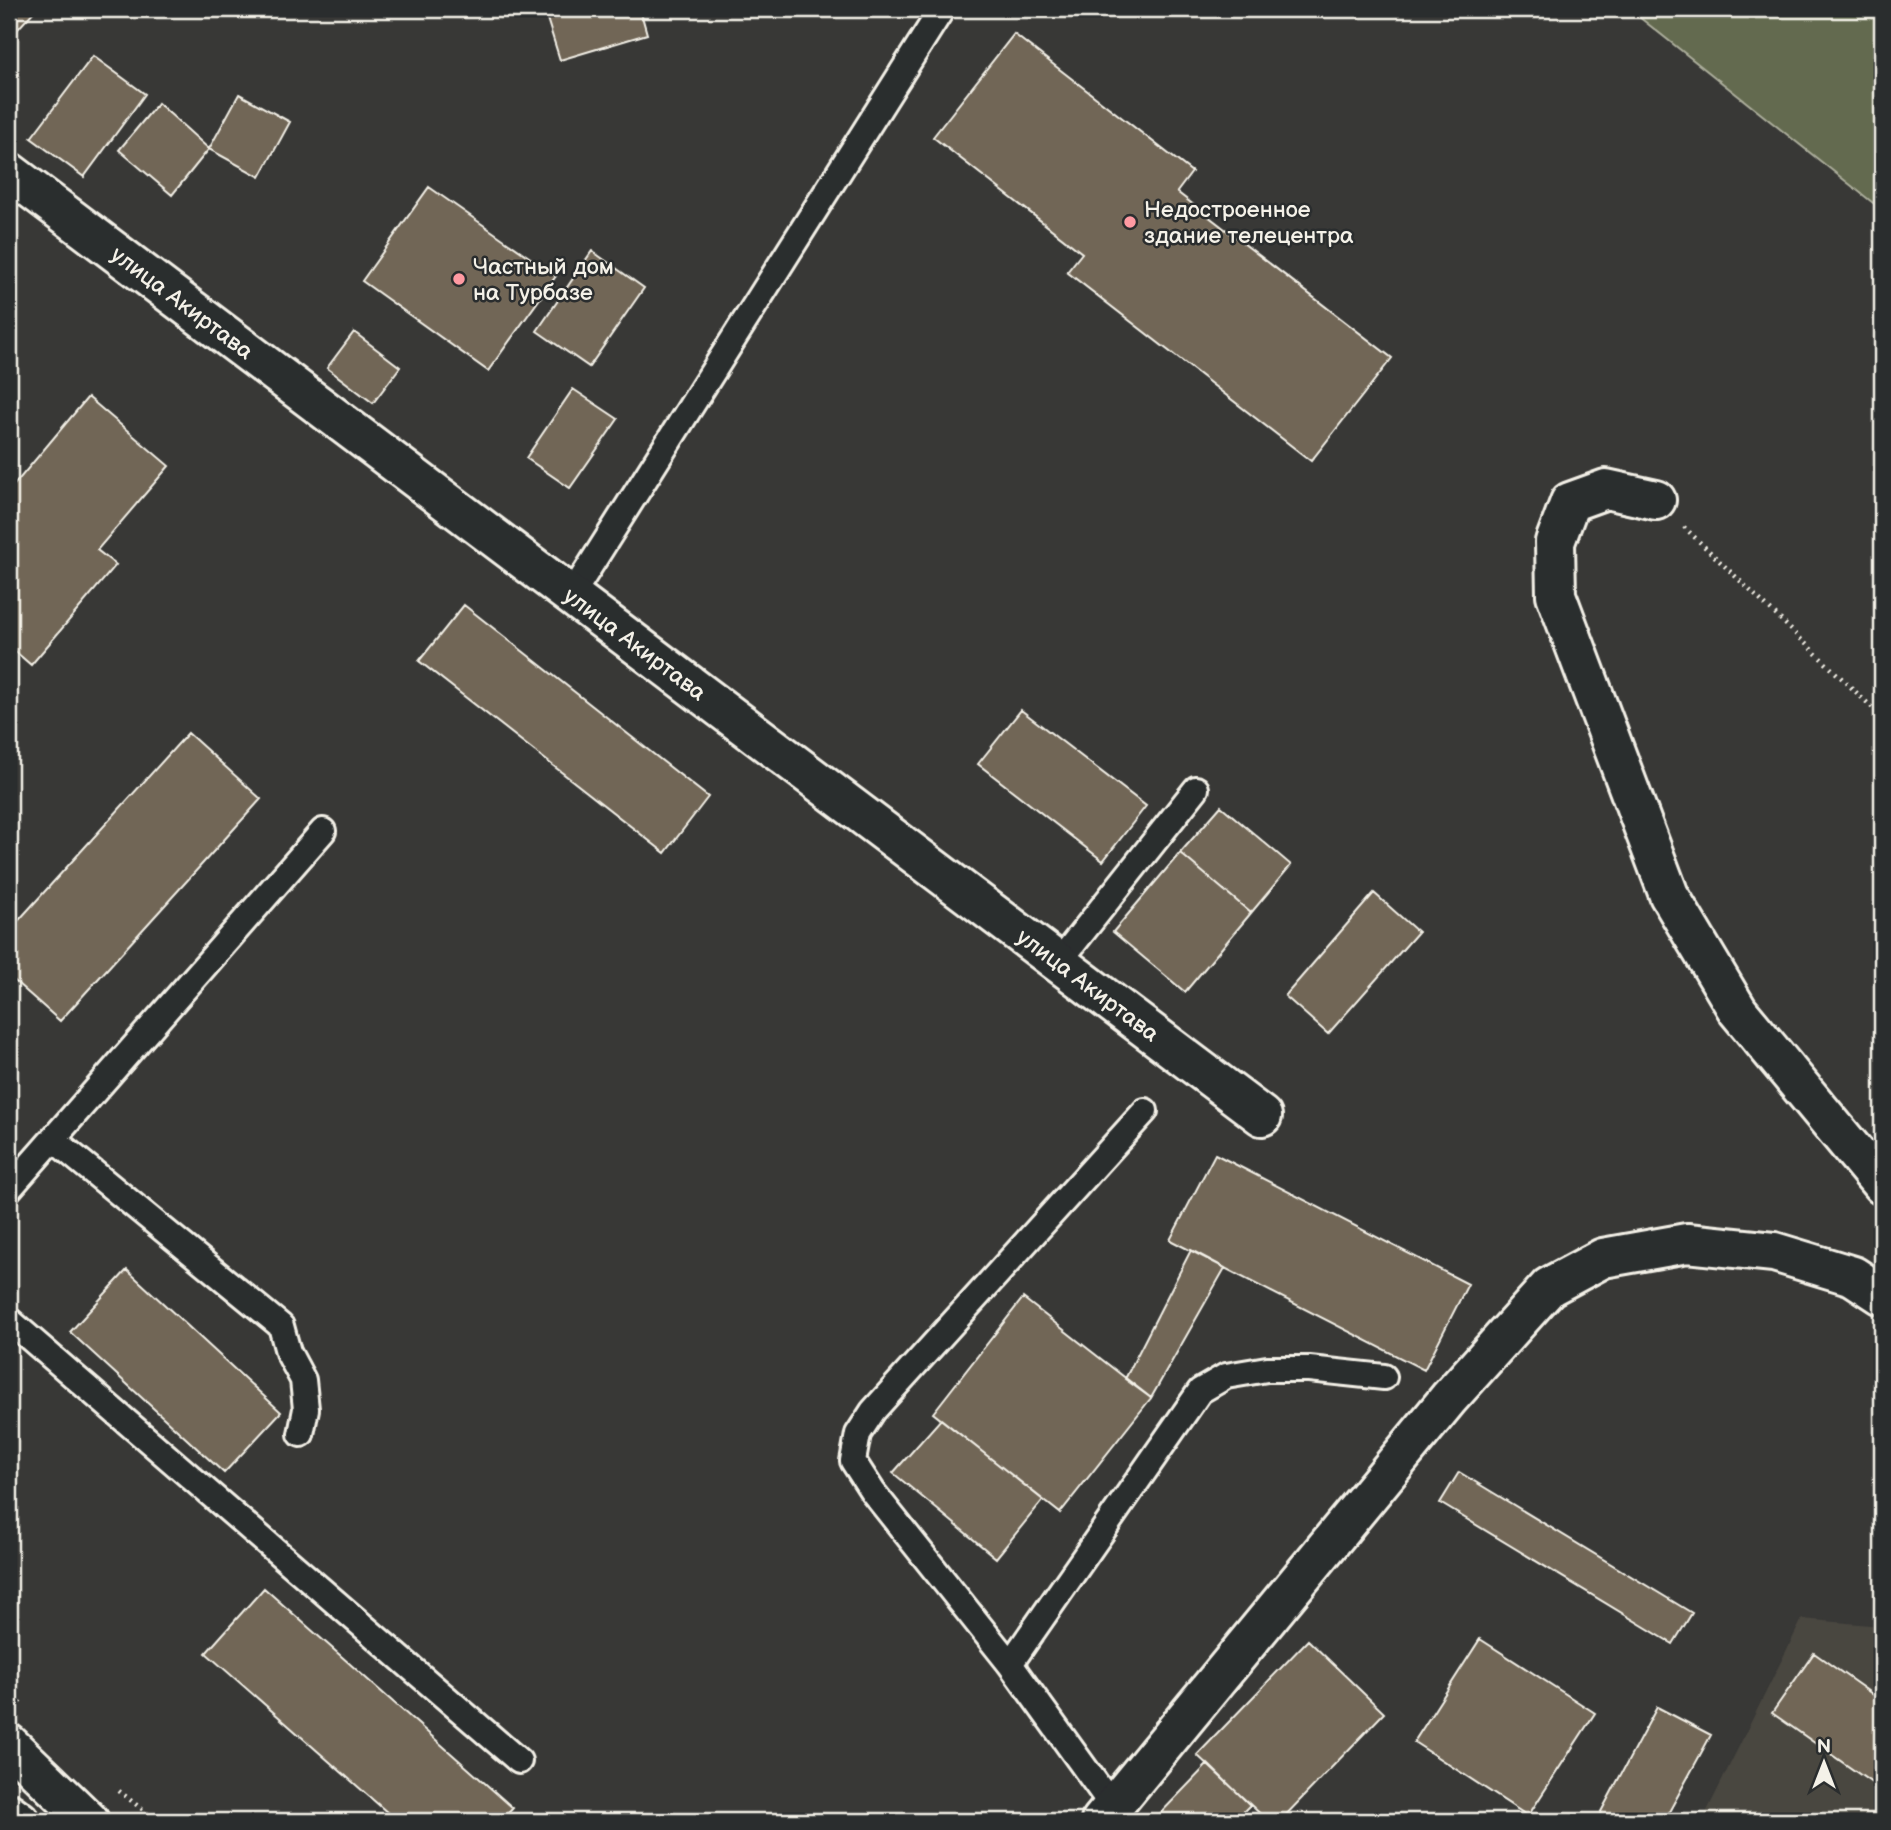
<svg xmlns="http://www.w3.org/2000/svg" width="1891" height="1830" font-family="'Balsamiq Sans',sans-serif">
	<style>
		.built { fill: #494640 }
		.green { fill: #646a50; stroke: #acae9c; stroke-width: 2 }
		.building { fill: #716657; stroke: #f4f1e8; stroke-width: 2 }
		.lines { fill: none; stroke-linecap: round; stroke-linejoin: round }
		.service-casing { stroke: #f4f1e8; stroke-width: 30 }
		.minor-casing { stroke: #f4f1e8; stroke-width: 44 }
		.trunk-casing { stroke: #f4f1e8; stroke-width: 44 }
		.path { stroke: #f4f1e8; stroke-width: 4.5; stroke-dasharray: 2 5; stroke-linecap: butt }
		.service { stroke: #2a2d2e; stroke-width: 24 }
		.minor { stroke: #2a2d2e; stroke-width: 38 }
		.trunk { stroke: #2a2d2e; stroke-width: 38 }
		.poi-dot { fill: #ff9aa2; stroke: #2a2d2e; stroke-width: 2.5 }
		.labels { text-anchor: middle; stroke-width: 5; stroke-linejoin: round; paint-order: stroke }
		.poi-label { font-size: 23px; fill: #f4f1e8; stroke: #2a2d2e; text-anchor: start }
		.street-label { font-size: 23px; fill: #f4f1e8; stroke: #2a2d2e }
	</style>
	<rect width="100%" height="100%" fill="#383836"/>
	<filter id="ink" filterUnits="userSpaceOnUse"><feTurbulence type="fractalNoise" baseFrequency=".0143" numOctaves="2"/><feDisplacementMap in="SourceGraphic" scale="14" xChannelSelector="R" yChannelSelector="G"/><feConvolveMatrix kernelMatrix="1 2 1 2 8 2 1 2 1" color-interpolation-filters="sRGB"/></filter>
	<g filter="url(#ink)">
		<!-- built -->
		<path class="built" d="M1802,1619L1882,1626V1821H1702Z"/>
		<!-- green -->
		<path class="green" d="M1629,9H1882V210Z"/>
		<!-- building -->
		<path class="building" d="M9,9H36L9,39Z
			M544,9H640L647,34L560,60Z
			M1014,34L1192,172L1177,192L1392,358L1311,461L1067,272L1082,253L933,137Z
			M93,56L145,94L84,177L31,138Z
			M239,94L290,122L260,177L209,149Z
			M158,103L209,149L172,195L119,150Z
			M429,187L556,276L488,371L362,281Z
			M592,251L644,288L589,367L537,331Z
			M354,332L400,367L373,403L327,368Z
			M573,389L618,419L570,488L526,458Z
			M88,397L169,466L97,550L116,565L31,665L9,646V491Z
			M464,605L708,797L665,853L419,661Z
			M1021,710L1146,806L1103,861L978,764Z
			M188,733L261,799L60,1021L9,976V931Z
			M1221,806L1291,865L1251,913L1180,853Z
			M1180,853L1251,913L1185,992L1113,932Z
			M1374,893L1418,932L1328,1034L1285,996Z
			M1215,1154L1468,1284L1424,1370L1170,1240Z
			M1191,1250L1225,1268L1151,1398L1125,1379Z
			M127,1270L281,1412L224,1473L70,1332Z
			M1023,1298L1151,1398L1060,1513L933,1413Z
			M941,1419L1043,1500L996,1558L893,1473Z
			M1459,1472L1692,1613L1673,1644L1440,1503Z
			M264,1588L513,1808L501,1821H397L206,1653Z
			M1480,1639L1595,1713L1528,1816L1414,1742Z
			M1308,1640L1384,1713L1280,1821H1268L1197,1755Z
			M1814,1653L1882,1701V1790L1772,1713Z
			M1657,1707L1711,1735L1664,1821H1596Z
			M1208,1764L1250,1805L1234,1821H1153Z"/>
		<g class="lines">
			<!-- service casing -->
			<g class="service-casing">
				<path id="service" d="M571,596L942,9
					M1058,963L1196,789
					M53,1139L281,1326L288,1352L303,1380L306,1409L301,1434
					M9,1189L323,831
					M9,1320L519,1761
					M1010,1664L1200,1391L1226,1376L1267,1369H1309L1384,1377
					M1113,1807L1010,1664L873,1492L853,1461L858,1434L873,1411L1145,1111"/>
			</g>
			<!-- minor casing -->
			<g class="minor-casing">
				<g id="minor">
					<path id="s1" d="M9,172L1262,1116"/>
					<path d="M1656,500L1606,489L1570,502L1555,542L1556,595L1669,895L1738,1011L1882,1185"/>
					<path d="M1101,1821L1449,1398L1549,1287L1603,1258L1687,1243L1774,1252L1853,1276L1882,1295"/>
				</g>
			</g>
			<!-- trunk casing -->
			<g class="trunk-casing">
				<path id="trunk" d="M9,1744L89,1821
					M9,1813L20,1821"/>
			</g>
			<!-- path -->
			<path class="path" d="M1684,527L1882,717
				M9,1693L21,1704
				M119,1791L157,1821"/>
			<!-- service -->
			<use href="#service" class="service"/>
			<!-- minor -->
			<use href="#minor" class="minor"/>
			<!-- trunk -->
			<use href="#trunk" class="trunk"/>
		</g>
	</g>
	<!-- markers -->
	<g class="poi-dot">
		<circle cx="1130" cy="222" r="7"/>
		<circle cx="459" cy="279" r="7"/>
	</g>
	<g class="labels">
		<!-- poi labels -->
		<g class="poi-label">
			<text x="1144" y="217">Недостроенное<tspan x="1144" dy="26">здание телецентра</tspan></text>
			<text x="473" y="274">Частный дом<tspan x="473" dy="26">на Турбазе</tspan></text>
		</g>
		<!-- street labels -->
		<g class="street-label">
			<text dy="8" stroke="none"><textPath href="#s1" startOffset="217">улица Акиртава</textPath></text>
			<text dy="8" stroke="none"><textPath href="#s1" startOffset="784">улица Акиртава</textPath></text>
			<text dy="8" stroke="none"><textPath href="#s1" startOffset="1351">улица Акиртава</textPath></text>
		</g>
	</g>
	<!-- margin -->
	<rect width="1891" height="1830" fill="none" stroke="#2a2d2e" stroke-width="35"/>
	<rect x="18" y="18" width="1856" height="1795" fill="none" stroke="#f4f1e8" stroke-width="2.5" filter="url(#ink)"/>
	<!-- north arrow -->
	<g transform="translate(1824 1763)" stroke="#2a2d2e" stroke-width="5" paint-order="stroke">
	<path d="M0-5L12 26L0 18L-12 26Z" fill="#f4f1e8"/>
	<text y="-10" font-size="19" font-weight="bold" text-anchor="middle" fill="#f4f1e8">N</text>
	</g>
</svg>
